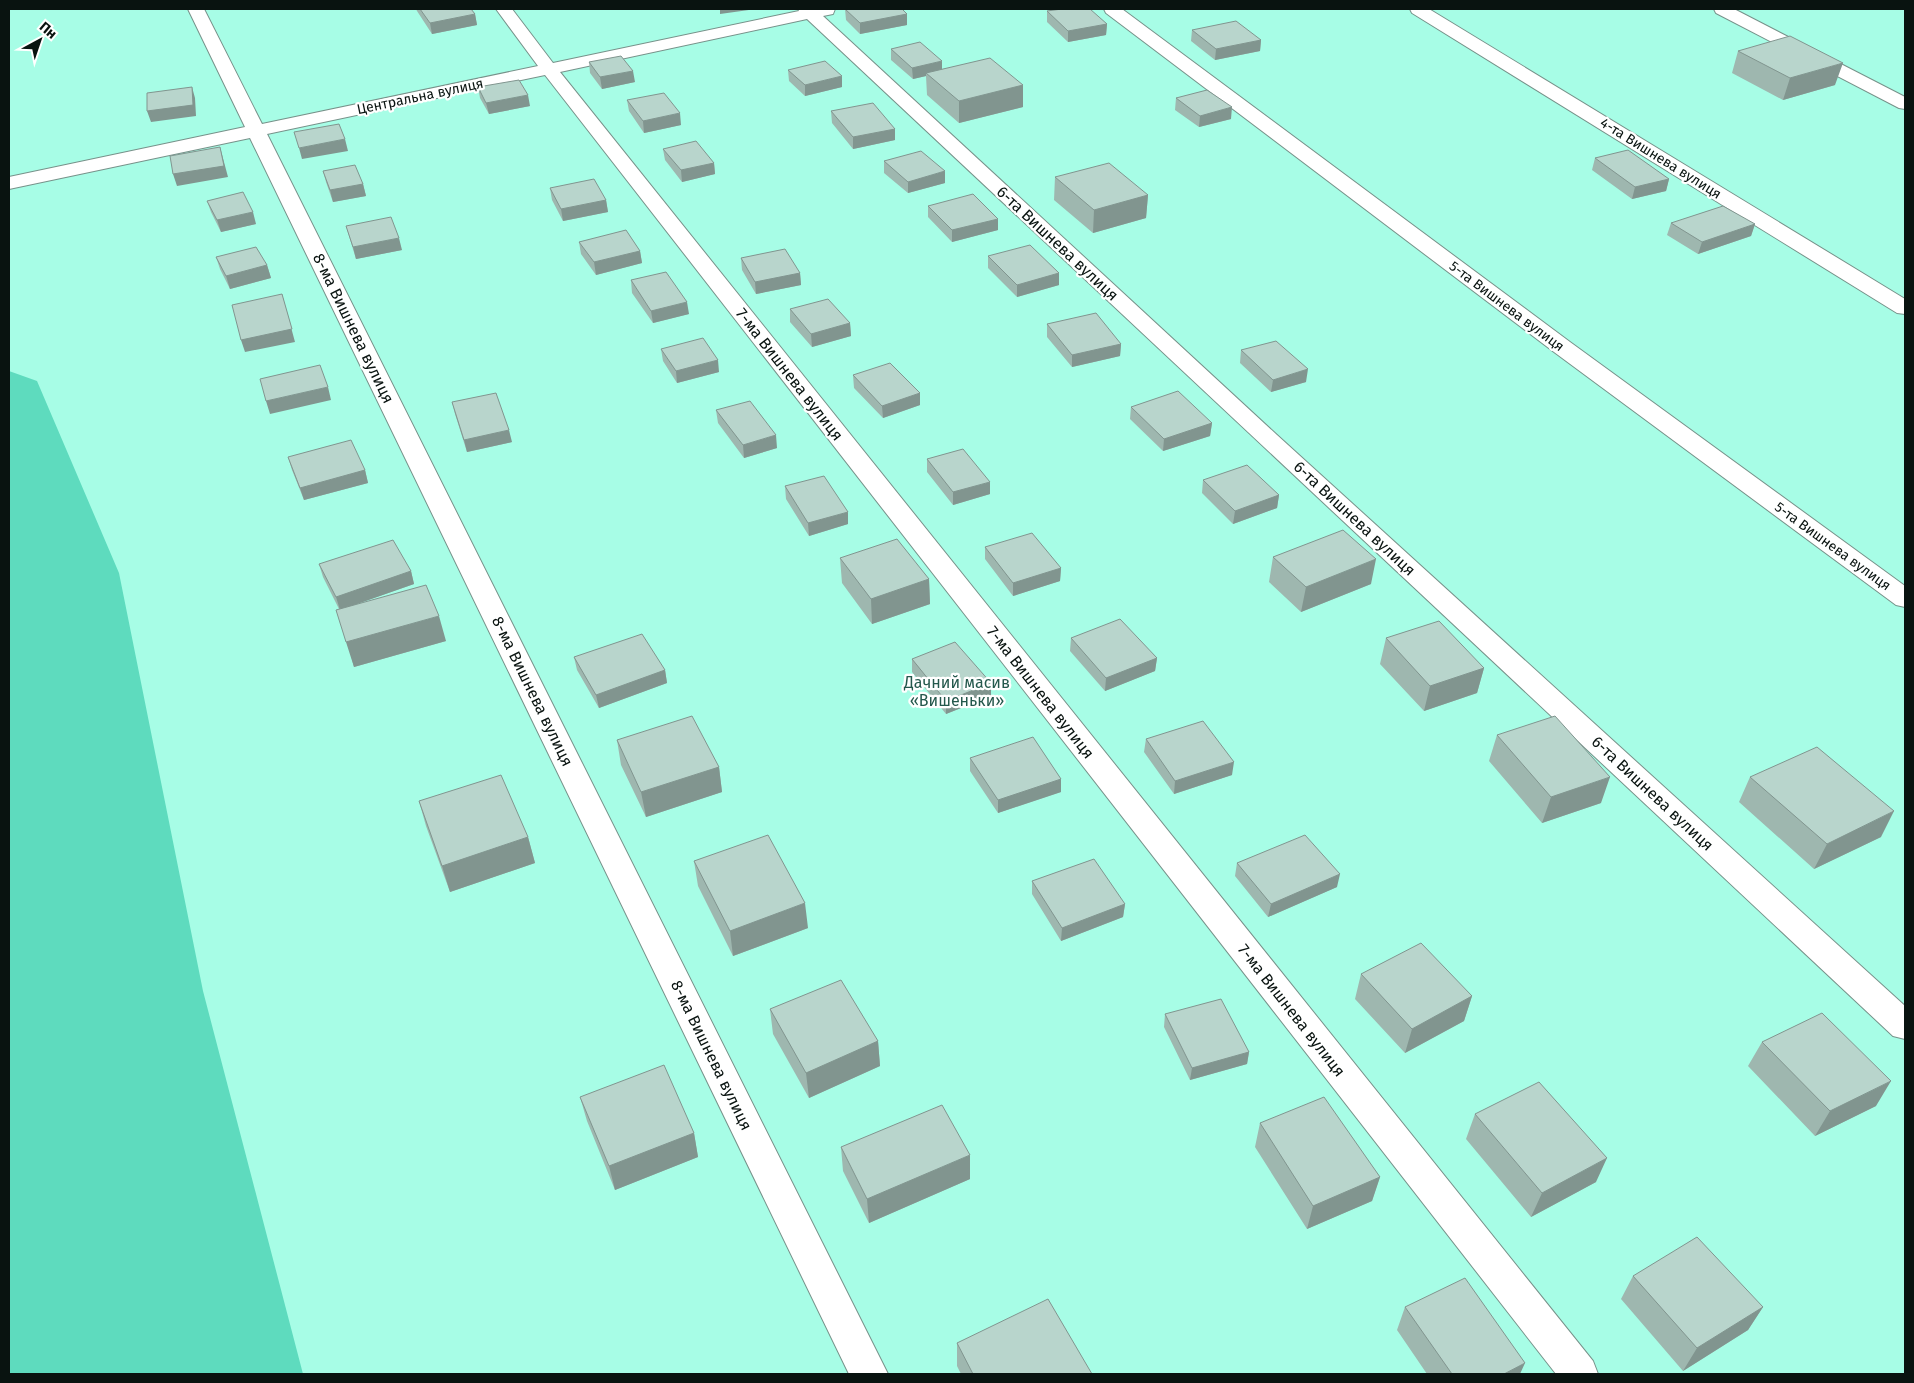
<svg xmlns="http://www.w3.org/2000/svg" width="1914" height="1383" font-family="'Fira Sans',sans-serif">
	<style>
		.green { fill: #a7fde6 }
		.water { fill: #5edbbe }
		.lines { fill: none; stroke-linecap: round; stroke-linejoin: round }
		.street-casing { stroke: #77928a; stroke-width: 2 }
		.street { fill: #fff; fill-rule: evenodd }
		.wall { fill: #9eb7af }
		.shaded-wall { fill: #81958f }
		.building { fill: #b8d5cc; stroke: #81958f }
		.labels { text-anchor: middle; stroke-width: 4.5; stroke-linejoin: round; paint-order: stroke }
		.far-street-label { font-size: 14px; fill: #091310; stroke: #fff }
		.street-label { font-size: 16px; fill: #091310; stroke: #fff }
		.park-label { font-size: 16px; fill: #24584c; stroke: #fff }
	</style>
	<rect width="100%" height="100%" fill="#edfef9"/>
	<!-- green -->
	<path class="green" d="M9,9H1905V1374H9Z"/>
	<!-- water -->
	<path class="water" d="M9,371L37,381L119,573L203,991L303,1374H9Z"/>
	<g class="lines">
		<!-- street casing -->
		<g class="street-casing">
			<path id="street" d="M188,9H204L262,124L538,66L496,9H512L553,63L799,11L798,9H835L833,14L823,16L1277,435L1905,1006V1039L1893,1036L807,19L560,72L1593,1361L1598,1374H1556L545,75L267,134L888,1374H849L250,138L9,189V177L245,127Z
				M1104,9H1122L1570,342L1905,586V607L1896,605L1554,352L1106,13Z
				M1410,9H1429L1905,299V314L1897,313L1412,13Z
				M1714,9H1734L1905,97V109L1899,108L1716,13Z"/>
		</g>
		<!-- street -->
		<use href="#street" class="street"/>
	</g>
	<!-- wall -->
	<path class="wall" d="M416,9H471L475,14L477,25L432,34L417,11Z
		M845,9L907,14V25L860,34L846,20Z
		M1047,11L1107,24L1106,35L1068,42L1047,22Z
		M1192,30L1261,40L1260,51L1215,60L1191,41Z
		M891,49L942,69L1023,85V107L959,123L927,95L926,76L913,79L891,60Z
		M1738,51L1835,85L1783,100L1732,73Z
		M589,62L635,82L602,89L590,73Z
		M788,70L842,87L805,96L789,81Z
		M478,87L530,106L489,114L480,98Z
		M1176,98L1231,119L1199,127L1175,110Z
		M627,100L681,125L644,133L629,111Z
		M831,111L895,129V140L853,149L832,123Z
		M663,149L714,163L715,174L682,182L665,160Z
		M1595,158L1669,179L1666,191L1632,199L1592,170Z
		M884,161L945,183L908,193L884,173Z
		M323,171L363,184L366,196L333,202L326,182Z
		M1055,177L1148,195L1146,218L1093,233L1054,200Z
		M550,188L606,200L608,212L563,221L552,200Z
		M207,201L256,224L221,232L211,212Z
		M928,206L998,219V230L952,242L928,217Z
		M1671,223L1755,224L1751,236L1698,254L1667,235Z
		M346,226L402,250L356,259Z
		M579,242L640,251L642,263L596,275L581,254Z
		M988,256L1059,273V285L1017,297L988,268Z
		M216,257L267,265L271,278L230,289L220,269Z
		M741,258L800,273L801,285L756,294L742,270Z
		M631,280L689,314L653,323L632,293Z
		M790,309L850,323L851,336L812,347L790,322Z
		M1047,324L1121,344L1120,356L1072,367L1047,337Z
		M661,349L719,372L677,383L663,361Z
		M1241,350L1306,382L1271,392L1240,363Z
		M853,375L920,393V405L883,418L854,388Z
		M452,402L512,442L467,452L455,414Z
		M1131,407L1212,423L1210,436L1163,451L1130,419Z
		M716,410L777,448L744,458L718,423Z
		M288,457L365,470L368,483L304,500L292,470Z
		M927,459L990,494L953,505L927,472Z
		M1203,480L1279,495L1277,508L1233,524L1202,493Z
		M785,486L848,524L809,536L786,499Z
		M985,547L1061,568L1060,581L1013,596L985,559Z
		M1273,557L1371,584L1301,612L1269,582Z
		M840,558L929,579L930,604L872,624L842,583Z
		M319,564L411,571L414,584L354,605L446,641L354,667L339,609L323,577Z
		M1071,638L1157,658L1155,671L1105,691L1070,651Z
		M1386,638L1484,668L1477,693L1424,711L1380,664Z
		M574,657L665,670L667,683L599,708L577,670Z
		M912,659L991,696L946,714L912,672Z
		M1497,735L1601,803L1542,823L1489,761Z
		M1146,739L1232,775L1174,794L1144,752Z
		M617,740L719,767L722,792L646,817L621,765Z
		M970,758L1061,779V792L998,813L970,771Z
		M1750,777L1881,837L1814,869L1739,802Z
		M419,801L528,837L535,863L450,892L426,826Z
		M694,861L808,928L733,956L698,886Z
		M1237,863L1337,887L1268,917L1235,876Z
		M1032,881L1125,904L1123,917L1061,941L1032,894Z
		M1361,974L1472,996L1464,1021L1405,1053L1355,999Z
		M770,1009L878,1041L880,1066L809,1098L773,1034Z
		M1165,1014L1249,1052L1247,1064L1190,1080L1164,1027Z
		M1762,1042L1876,1106L1815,1136L1748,1066Z
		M580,1097L694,1133L698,1157L615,1190L587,1121Z
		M1475,1114L1596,1182L1531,1217L1466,1139Z
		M1260,1123L1380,1177L1372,1201L1307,1229L1255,1147Z
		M841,1147L970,1179L869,1223L843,1171Z
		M1633,1276L1763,1307L1748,1330L1683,1371L1621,1299Z
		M1405,1307L1520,1374H1427L1397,1330Z
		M957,1343L1092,1374H961L957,1366Z"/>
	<!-- shaded-wall -->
	<path class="shaded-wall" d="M720,9H756L720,14Z
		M475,14L477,25L432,34L430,23Z
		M907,14V25L860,34V23Z
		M1107,24L1106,35L1068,42V31Z
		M1261,40L1260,51L1215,60L1216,49Z
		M942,61V72L926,73V76L913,79L912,68Z
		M1843,63L1835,85L1783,100L1790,78Z
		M633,71L635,82L602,89L600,77Z
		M842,76V87L805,96V85Z
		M1023,85V107L959,123V101Z
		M192,87L195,98L196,116L151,122L147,111Z
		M528,95L530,106L489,114L486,103Z
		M1232,107L1231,119L1199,127L1200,116Z
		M680,113L681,125L644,133L643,121Z
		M895,129V140L853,149V137Z
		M345,139L348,151L302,159L299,148Z
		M220,147L228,177L177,186L173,174Z
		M714,163L715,174L682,182L681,170Z
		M945,171V183L908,193V182Z
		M1669,179L1666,191L1632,199L1635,187Z
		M363,184L366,196L333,202L330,190Z
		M1148,195L1146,218L1093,233L1094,210Z
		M606,200L608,212L563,221L561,209Z
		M253,212L256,224L221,232L217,220Z
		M998,219V230L952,242V230Z
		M1755,224L1751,236L1698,254L1702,242Z
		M399,238L402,250L356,259L353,247Z
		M640,251L642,263L596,275L594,262Z
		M267,265L271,278L230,289L226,276Z
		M800,273L801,285L756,294L755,282Z
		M1059,273V285L1017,297V285Z
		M282,294L295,342L245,352L241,340Z
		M687,302L689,314L653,323L651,311Z
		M850,323L851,336L812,347L811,334Z
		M1121,344L1120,356L1072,367V355Z
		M718,360L719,372L677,383L676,371Z
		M1308,369L1306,382L1271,392L1273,380Z
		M328,387L331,400L270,414L266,401Z
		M920,393V405L883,418L882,406Z
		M1212,423L1210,436L1163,451L1164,439Z
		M509,430L512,442L467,452L464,440Z
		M776,435L777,448L744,458L743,445Z
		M365,470L368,483L304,500L300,488Z
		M990,482V494L953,505V492Z
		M1279,495L1277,508L1233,524L1235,511Z
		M848,512V524L809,536L808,523Z
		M1376,559L1371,584L1301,612L1306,587Z
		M1061,568L1060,581L1013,596V583Z
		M411,571L414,584L340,610L336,597Z
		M929,579L930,604L872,624L871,599Z
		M439,616L446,641L354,667L346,642Z
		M1157,658L1155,671L1105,691L1106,678Z
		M1484,668L1477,693L1424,711L1430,686Z
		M665,670L667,683L599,708L596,695Z
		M991,683V696L946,714V701Z
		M1234,762L1232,775L1174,794L1175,781Z
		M719,767L722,792L646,817L641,792Z
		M1610,777L1601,803L1542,823L1551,797Z
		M1061,779V792L998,813V800Z
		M1894,811L1881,837L1814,869L1827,844Z
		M528,837L535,863L450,892L442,866Z
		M1340,874L1337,887L1268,917L1271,904Z
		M805,903L808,928L733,956L730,931Z
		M1125,904L1123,917L1061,941L1062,928Z
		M1472,996L1464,1021L1405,1053L1412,1029Z
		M878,1041L880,1066L809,1098L806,1073Z
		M1249,1052L1247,1064L1190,1080L1192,1068Z
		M1891,1081L1876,1106L1815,1136L1830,1111Z
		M694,1133L698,1157L615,1190L609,1166Z
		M970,1155V1179L869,1223L867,1199Z
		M1607,1158L1596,1182L1531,1217L1542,1193Z
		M1380,1177L1372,1201L1307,1229L1313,1206Z
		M1763,1307L1748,1330L1683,1371L1697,1348Z
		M1525,1363L1520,1374H1504Z"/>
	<!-- building -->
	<path class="building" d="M420,9H471L475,14L430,23Z
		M845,9H902L907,14L860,23Z
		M1062,9H1090L1107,24L1068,31L1047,11Z
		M1236,21L1261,40L1216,49L1192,30Z
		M1790,36L1843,63L1790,78L1738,51Z
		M920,42L942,61L912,68L891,49Z
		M621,56L633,71L600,77L589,62Z
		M990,58L1023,85L959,101L926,73Z
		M825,61L842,76L805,85L788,70Z
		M519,80L528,95L486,103L478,87Z
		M192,87L193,105L147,111V93Z
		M1207,90L1232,107L1200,116L1176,98Z
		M664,93L680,113L643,121L627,100Z
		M873,103L895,129L853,137L831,111Z
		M339,124L345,139L299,148L294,132Z
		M696,141L714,163L681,170L663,149Z
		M220,147L224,166L173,174L170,156Z
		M1628,150L1669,179L1635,187L1595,158Z
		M921,151L945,171L908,182L884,161Z
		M1109,163L1148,195L1094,210L1055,177Z
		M355,165L363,184L330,190L323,171Z
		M594,179L606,200L561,209L550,188Z
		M243,192L253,212L217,220L207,201Z
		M973,194L998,219L952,230L928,206Z
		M1723,206L1755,224L1702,242L1671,223Z
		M391,217L399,238L353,247L346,226Z
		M626,230L640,251L594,262L579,242Z
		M1030,245L1059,273L1017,285L988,256Z
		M256,247L267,265L226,276L216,257Z
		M785,249L800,273L755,282L741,258Z
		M666,272L687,302L651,311L631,280Z
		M282,294L292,329L241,340L232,305Z
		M828,299L850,323L811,334L790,309Z
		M1096,313L1121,344L1072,355L1047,324Z
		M703,338L718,360L676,371L661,349Z
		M1276,341L1308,369L1273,380L1241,350Z
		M890,363L920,393L882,406L853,375Z
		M320,365L328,387L266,401L260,379Z
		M1178,391L1212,423L1164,439L1131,407Z
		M496,393L509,430L464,440L452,402Z
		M750,401L776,435L743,445L716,410Z
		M351,440L365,470L300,488L288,457Z
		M963,449L990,482L953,492L927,459Z
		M1247,465L1279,495L1235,511L1203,480Z
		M824,476L848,512L808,523L785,486Z
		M1343,530L1376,559L1306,587L1273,557Z
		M1032,533L1061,568L1013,583L985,547Z
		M897,539L929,579L871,599L840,558Z
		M393,540L411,571L336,597L319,564Z
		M426,585L439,616L346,642L336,610Z
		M1120,619L1157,658L1106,678L1071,638Z
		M1439,621L1484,668L1430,686L1386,638Z
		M642,634L665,670L596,695L574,657Z
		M955,642L991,683L946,701L912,659Z
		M692,716L719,767L641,792L617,740Z
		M1555,716L1610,777L1551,797L1497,735Z
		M1203,721L1234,762L1175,781L1146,739Z
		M1033,737L1061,779L998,800L970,758Z
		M1817,747L1894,811L1827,844L1750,777Z
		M501,775L528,837L442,866L419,801Z
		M768,835L805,903L730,931L694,861Z
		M1305,835L1340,874L1271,904L1237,863Z
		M1094,859L1125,904L1062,928L1032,881Z
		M1421,943L1472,996L1412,1029L1361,974Z
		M841,980L878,1041L806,1073L770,1009Z
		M1221,999L1249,1052L1192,1068L1165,1014Z
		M1822,1013L1891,1081L1830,1111L1762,1042Z
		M664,1065L694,1133L609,1166L580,1097Z
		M1539,1082L1607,1158L1542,1193L1475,1114Z
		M1324,1097L1380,1177L1313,1206L1260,1123Z
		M942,1105L970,1155L867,1199L841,1147Z
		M1697,1237L1763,1307L1697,1348L1633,1276Z
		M1465,1278L1525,1363L1504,1374H1452L1405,1307Z
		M1048,1299L1092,1374H973L957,1343Z"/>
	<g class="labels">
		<!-- far-street labels -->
		<g class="far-street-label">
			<text transform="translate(420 96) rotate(-12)" y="5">Центральна вулиця</text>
			<text transform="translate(1661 158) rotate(32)" y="5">4-та Вишнева вулиця</text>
			<text transform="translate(1507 306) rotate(37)" y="5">5-та Вишнева вулиця</text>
			<text transform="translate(1833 546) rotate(36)" y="5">5-та Вишнева вулиця</text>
		</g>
		<!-- street labels -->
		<g class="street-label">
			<text transform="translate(1058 243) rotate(43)" y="6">6-та Вишнева вулиця</text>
			<text transform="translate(354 328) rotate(64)" y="6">8-ма Вишнева вулиця</text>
			<text transform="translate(790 374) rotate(52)" y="6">7-ма Вишнева вулиця</text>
			<text transform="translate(1355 518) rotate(43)" y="6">6-та Вишнева вулиця</text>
			<text transform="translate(533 691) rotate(64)" y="6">8-ма Вишнева вулиця</text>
			<text transform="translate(1041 692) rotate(52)" y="6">7-ма Вишнева вулиця</text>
			<text transform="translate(1653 793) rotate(43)" y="6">6-та Вишнева вулиця</text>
			<text transform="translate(1292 1010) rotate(52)" y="6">7-ма Вишнева вулиця</text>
			<text transform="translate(712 1055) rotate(64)" y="6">8-ма Вишнева вулиця</text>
		</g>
		<!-- park labels -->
		<g class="park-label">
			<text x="957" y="688">Дачний масив<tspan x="957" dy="18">«Вишеньки»</tspan></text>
		</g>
	</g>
	<!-- border -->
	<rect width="1914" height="1383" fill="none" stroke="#091310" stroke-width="20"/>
	<!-- north arrow -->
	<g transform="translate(40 40) rotate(40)" stroke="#ffffff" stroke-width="4" paint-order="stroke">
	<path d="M0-4L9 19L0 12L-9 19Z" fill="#091310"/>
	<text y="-8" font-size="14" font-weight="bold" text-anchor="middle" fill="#091310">Пн</text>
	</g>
</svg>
